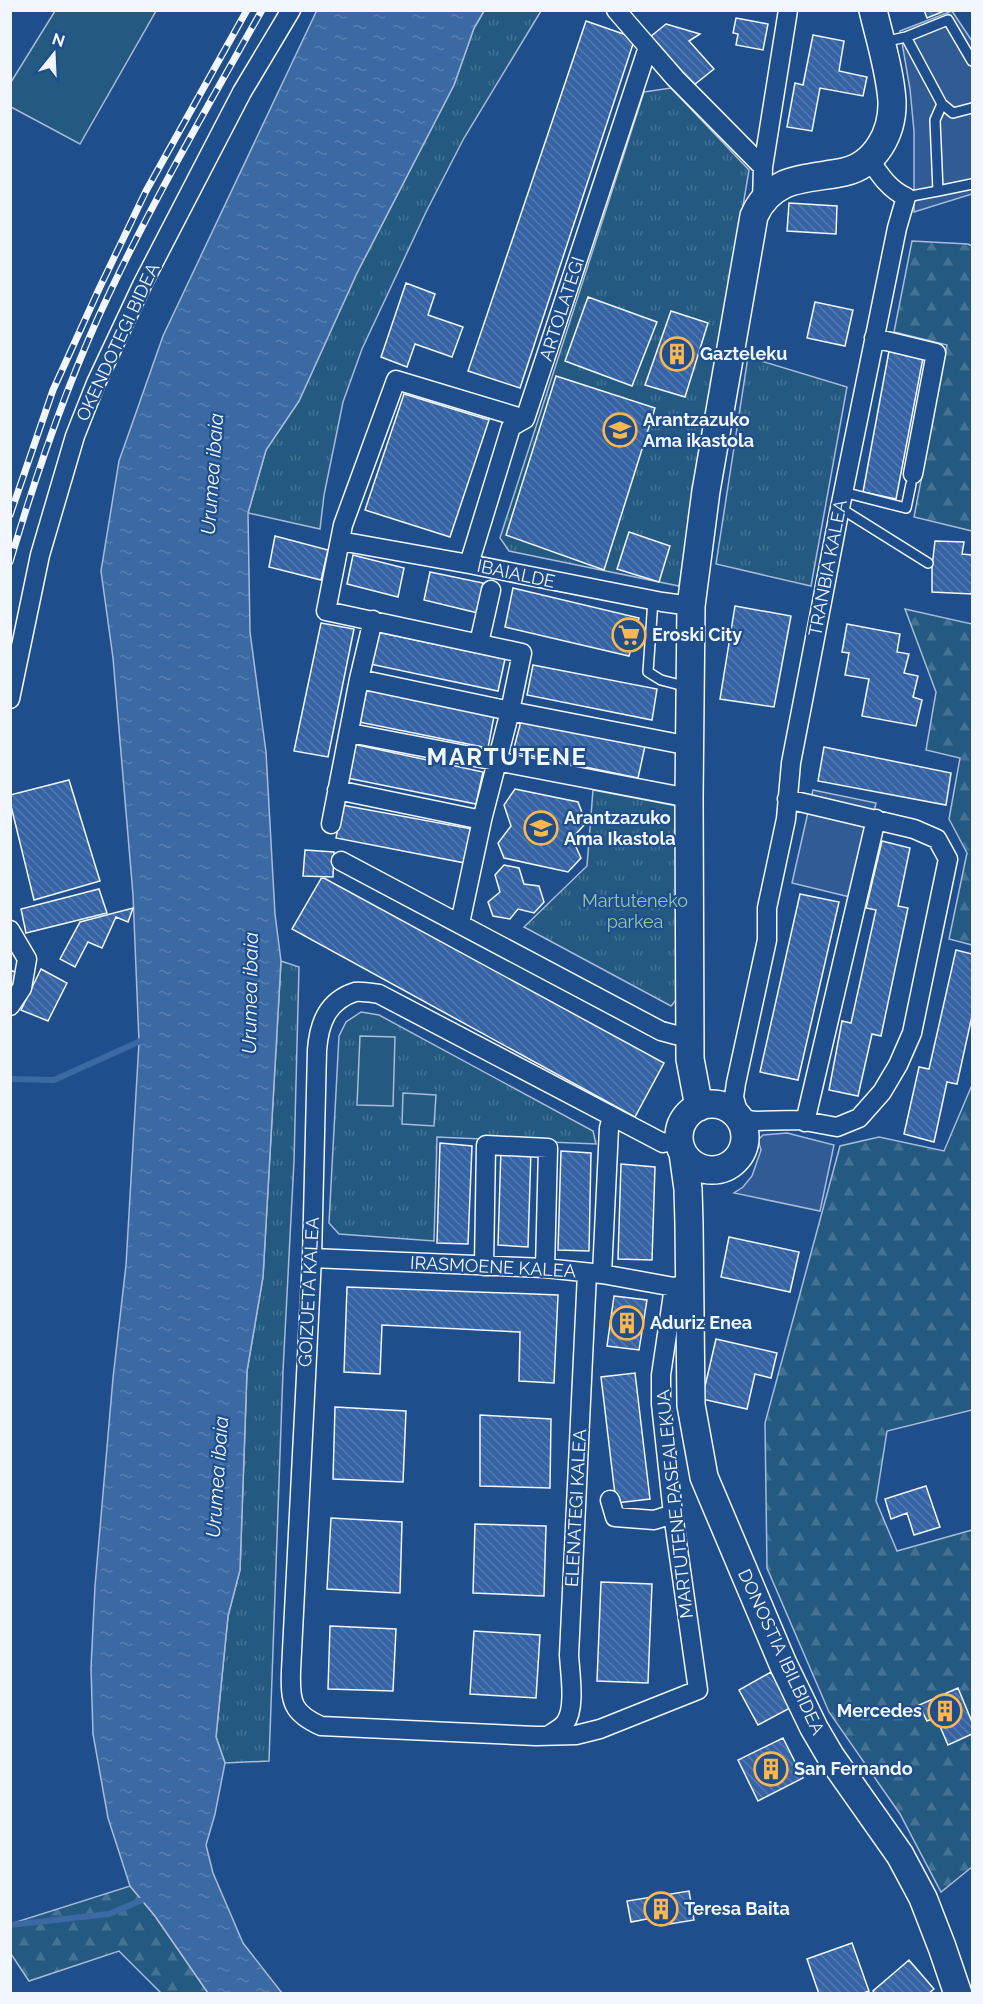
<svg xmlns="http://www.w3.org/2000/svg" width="983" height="2004" font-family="Raleway,sans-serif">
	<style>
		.grass { fill: url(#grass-tufts); stroke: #a8bbd7; stroke-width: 1.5 }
		.forest { fill: url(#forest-firs); stroke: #a8bbd7; stroke-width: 1.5 }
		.pitch { fill: #245a82; stroke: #a8bbd7; stroke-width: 1.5 }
		.parking { fill: #305b95; stroke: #a8bbd7; stroke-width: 1.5 }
		.water { fill: url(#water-ripples); stroke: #a8bbd7; stroke-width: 1.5 }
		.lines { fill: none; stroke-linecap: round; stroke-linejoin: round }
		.stream { stroke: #3b69a3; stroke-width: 6 }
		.building { fill: url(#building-back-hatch); stroke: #f2f6ff; stroke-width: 1.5 }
		.lane-casing { stroke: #f2f6ff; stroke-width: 12 }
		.street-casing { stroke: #f2f6ff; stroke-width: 21 }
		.secondary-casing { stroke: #f2f6ff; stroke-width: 30 }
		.lane { stroke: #1f4e8c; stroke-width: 9 }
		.street { stroke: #1f4e8c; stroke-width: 18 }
		.secondary { stroke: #1f4e8c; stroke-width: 27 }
		.rail-casing { stroke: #f2f6ff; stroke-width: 7 }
		.rail { stroke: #1f4e8c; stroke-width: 4.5; stroke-dasharray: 14; stroke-linecap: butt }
		.labels { text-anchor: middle; stroke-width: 4.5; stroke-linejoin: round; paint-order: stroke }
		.street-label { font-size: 18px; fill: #f2f6ff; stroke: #1f4e8c }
		.poi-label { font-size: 18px; font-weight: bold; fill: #f2f6ff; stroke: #1f4e8c; text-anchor: start }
		.park-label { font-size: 18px; fill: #97c8a6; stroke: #1f4e8c }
		.water-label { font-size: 20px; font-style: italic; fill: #f2f6ff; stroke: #1f4e8c }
		.district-label { font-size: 24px; font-weight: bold; letter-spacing: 1.5px; fill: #f2f6ff; stroke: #1f4e8c }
	</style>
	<defs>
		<pattern id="grass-tufts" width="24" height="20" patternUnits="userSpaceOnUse" patternTransform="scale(1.5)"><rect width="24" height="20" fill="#245a82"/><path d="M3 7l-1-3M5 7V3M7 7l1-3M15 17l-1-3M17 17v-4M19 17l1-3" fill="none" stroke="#447295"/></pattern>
		<pattern id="forest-firs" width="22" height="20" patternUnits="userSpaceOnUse" patternTransform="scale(1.5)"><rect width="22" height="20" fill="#245a82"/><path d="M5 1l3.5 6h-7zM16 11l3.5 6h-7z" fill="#447295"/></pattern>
		<pattern id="water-ripples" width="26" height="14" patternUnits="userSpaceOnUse" patternTransform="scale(1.5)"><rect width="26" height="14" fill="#3b69a3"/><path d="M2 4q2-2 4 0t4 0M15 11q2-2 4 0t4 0" fill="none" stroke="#587fb1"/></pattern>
		<pattern id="building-back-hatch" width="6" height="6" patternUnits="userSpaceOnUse" patternTransform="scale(1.5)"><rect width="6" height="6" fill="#3563a3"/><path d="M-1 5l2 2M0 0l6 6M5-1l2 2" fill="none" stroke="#537ab1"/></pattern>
	</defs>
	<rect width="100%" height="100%" fill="#1f4e8c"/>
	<!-- grass -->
	<path class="grass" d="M484,11H541L464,138L426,212L362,349L343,402L324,495L320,529L248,513L266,450L299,401L357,273L454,85L474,28Z
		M671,88L749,170L679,586L509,551L500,538L644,92Z
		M748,357L847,387L811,586L716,564Z
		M593,790L677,806L678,998L671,1006L524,927L587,866Z
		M281,961L299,967L294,1161L283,1371L269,1761L225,1763L216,1737L228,1616L240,1570L247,1371L263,1277Z
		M361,1012L379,1015L593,1131L596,1144L437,1137L434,1241L339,1234L329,1223L339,1036L346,1022Z"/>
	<!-- forest -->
	<path class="forest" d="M912,241L968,244L972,246V531L914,517L947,345L894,332Z
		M905,609L972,624V945L949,939L967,853L949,819L960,758L926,750L936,692Z
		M972,1085V1410L887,1431L876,1501L897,1551L972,1530V1867L941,1892L900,1814L829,1712L767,1568L765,1423L840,1146L879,1137L944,1151Z
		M130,1886L155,1916L208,1993H161L119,1951L29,1981L11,1954L10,1924Z"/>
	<!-- pitch -->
	<path class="pitch" d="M55,11H156L80,144L11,107V82Z
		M360,1036L395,1037L393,1106L357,1105Z
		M403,1093L436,1095L434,1126L402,1124Z"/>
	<!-- parking -->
	<path class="parking" d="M952,11L972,41V194L914,212V131L910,89L900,31Z
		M813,790L876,803L854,898L792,883Z
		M787,1133L834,1145L820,1211L734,1193L743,1187L752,1176L761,1150L758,1140L763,1135Z"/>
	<!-- water -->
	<path class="water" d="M317,10L484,11L474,28L454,85L357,273L299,401L266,450L248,513L250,632L266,752L275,914L281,961L263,1277L247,1371L240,1570L228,1616L216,1737L225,1763L215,1814L206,1845L213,1873L243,1943L282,1993H208L155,1916L130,1886L108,1818L93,1734L91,1668L95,1586L113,1378L126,1265L139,1042L133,895L113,658L101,571L119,461L163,336Z"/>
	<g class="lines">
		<!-- stream -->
		<path class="stream" d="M10,1079L54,1080L145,1039
			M10,1925L109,1914L147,1898"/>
	</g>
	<!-- building -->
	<path class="building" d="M924,10H947L927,18Z
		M736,18L768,24L763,50L736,45L738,34L733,33Z
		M586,21L635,38L520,388L468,371Z
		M666,24L700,34L689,41L714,69L694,85L650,37Z
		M813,35L844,41L839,71L867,77L863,96L820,88L812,131L787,127L795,83L803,85Z
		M789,203L837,206L836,234L787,231Z
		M406,283L435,294L428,315L463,327L452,357L415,344L407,367L381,357Z
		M588,297L657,322L632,386L565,361Z
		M815,302L853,310L845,346L807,338Z
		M671,311L708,323L685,397L645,385Z
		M889,351L923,358L896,499L863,492Z
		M556,376L655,408L604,570L506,535Z
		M404,394L489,420L450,537L365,510Z
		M629,532L670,546L659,582L617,569Z
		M275,536L328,550L321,580L269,567Z
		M935,541L964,542L962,554L972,555V594L932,592V567Z
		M353,555L404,568L398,597L347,584Z
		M430,572L483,583L478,613L424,600Z
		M513,588L639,618L629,656L505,627Z
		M735,606L791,616L774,707L720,699Z
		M321,623L354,629L328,757L294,751Z
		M847,624L900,634L897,652L909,654L904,673L918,676L913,697L922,700L916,726L862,716L869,679L845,675L849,653L842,652Z
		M377,632L505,659L498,691L370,664Z
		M533,665L657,689L652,720L527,695Z
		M367,690L494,716L488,748L359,722Z
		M521,721L645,746L638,778L513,752Z
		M353,744L483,772L476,804L347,778Z
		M824,747L951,773L946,805L818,781Z
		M69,780L100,881L34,900L10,802V795Z
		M515,789L578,802L586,823L572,838L581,858L568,872L504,858L498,843L511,826L504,805Z
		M342,805L472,829L465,863L336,838Z
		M882,841L910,848L898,906L908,908L881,1036L872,1034L858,1096L829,1090L842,1021L851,1023L876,910L866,908Z
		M305,850L334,852L333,877L303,876Z
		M504,865L519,868L524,884L539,886L544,902L534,913L518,909L510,919L493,916L488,902L500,892L495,875Z
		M322,877L664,1063L635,1117L292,929Z
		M99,889L107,913L26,933L21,909Z
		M800,894L839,902L798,1080L760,1072Z
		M133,908L128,922L116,917L102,948L88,942L75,967L60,959L80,922Z
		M956,950L972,954V1016L957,1084L947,1082L934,1142L904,1134L919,1067L929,1069Z
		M41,969L67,983L48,1021L21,1010Z
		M10,970L20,974L10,995Z
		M440,1143L472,1146L468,1244L437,1243Z
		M501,1148L531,1150L528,1247L498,1245Z
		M561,1151L591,1153L589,1251L558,1250Z
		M621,1164L655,1167L652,1260L618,1259Z
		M729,1237L799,1252L790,1292L721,1277Z
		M347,1287L558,1295L554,1383L519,1381L520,1332L382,1325L380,1374L344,1372Z
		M614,1296L647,1300L639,1350L607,1346Z
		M716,1339L777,1353L771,1378L755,1374L747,1409L702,1399Z
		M635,1373L650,1499L616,1503L601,1377Z
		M335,1407L406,1411L403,1482L333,1479Z
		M480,1415L551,1419L550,1488L480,1486Z
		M926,1486L940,1527L914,1535L907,1513L891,1519L885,1499Z
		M331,1518L402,1522L400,1593L327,1589Z
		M475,1524L546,1526L544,1596L473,1593Z
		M601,1582L652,1584L648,1683L597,1681Z
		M330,1626L396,1629L393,1691L328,1689Z
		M474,1631L540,1635L536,1698L470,1694Z
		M771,1672L790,1708L758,1725L739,1690Z
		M958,1688L972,1722V1734L948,1745L936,1717L927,1721L919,1705Z
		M783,1738L803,1778L758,1801L738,1760Z
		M689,1891L694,1920L664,1925L662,1916L631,1922L627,1901Z
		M852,1943L869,1991L861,1994H819L807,1959Z
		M909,1960L934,1989L928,1994H875L873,1991Z"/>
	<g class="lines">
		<!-- lane casing -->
		<g class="lane-casing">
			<path id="lane" d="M906,37L948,20L972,61
				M883,42L906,37L942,104L935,120L938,191L906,197
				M942,104L953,113L972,108
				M938,191L972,184
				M843,492L906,508L911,484
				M840,508L928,563
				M653,600L648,672L661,680L688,687"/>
		</g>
		<!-- street casing -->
		<g class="street-casing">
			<path id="street" d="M616,10L648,47
				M762,202L763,167L788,10
				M874,338L936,353L913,474
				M340,541L469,564L662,602L691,606
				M469,564L511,427L525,419L648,47L675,78L763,167
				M373,620L359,679L510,711L690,746
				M479,643L491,590
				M10,699L40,555L75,436L96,383L142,285L242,92L291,10
				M350,733L689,798
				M337,790L482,820
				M787,799L914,829L937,839L948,859L912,1033L898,1065L882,1092L859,1118L837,1127L799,1120L755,1121L740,1119L734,1097L736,1083L767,940V908L786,819L791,763L840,508L897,228L906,197C889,189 880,175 869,159
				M331,824L359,679
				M341,861L661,1031L676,1035H691
				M460,923L482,820L510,711L522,653L326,611L343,525L396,380L525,419
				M10,930L27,959L22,988L10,1006
				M805,1122L876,819
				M312,1258L545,1268L602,1274L674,1287L683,1285
				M484,1266L486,1145L548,1148L545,1268
				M602,1274L609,1128L612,1117
				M674,1287L661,1375V1404L673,1514L698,1690L600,1729L576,1735L536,1736L321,1726C292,1713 290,1702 291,1671L312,1258L317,1050C319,1024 327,1001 355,992C362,991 372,993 379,994L663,1143L679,1140
				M610,1500L615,1517L654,1520L673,1514
				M549,1735C555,1731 561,1728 565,1723C576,1709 570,1673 569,1655L587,1273"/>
		</g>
		<!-- secondary casing -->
		<g class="secondary-casing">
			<path id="secondary" d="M679 1137a33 33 0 1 1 66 0a33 33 0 1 1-66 0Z
				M699,1107L690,1059L689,798L691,606L706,491L754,216C760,202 770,191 785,184C801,177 826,176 844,172C876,165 893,132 892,101C890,71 880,40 873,10
				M683,1153L688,1189L689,1224L691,1405L704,1477L783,1664L814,1728L831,1757L900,1855L923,1898L942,1947L958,1994"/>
		</g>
		<!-- lane -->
		<use href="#lane" class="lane"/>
		<!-- street -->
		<use href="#street" class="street"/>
		<!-- secondary -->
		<use href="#secondary" class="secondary"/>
		<!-- rail casing -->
		<g class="rail-casing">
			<path id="rail" d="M10,515L53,390L99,289L146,191L247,10
				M10,562C37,471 68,380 109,294C155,197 209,104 262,10"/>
		</g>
		<!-- rail -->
		<use href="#rail" class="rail"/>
	</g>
	<!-- icons -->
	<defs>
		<g id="building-ring" transform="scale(1.725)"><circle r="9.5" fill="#1f4e8c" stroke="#ffb74d" stroke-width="1.5"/><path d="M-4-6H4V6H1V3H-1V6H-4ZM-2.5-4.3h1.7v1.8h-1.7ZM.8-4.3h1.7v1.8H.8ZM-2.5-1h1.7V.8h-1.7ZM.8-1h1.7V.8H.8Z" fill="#ffb74d"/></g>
		<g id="school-ring" transform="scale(1.725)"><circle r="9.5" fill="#1f4e8c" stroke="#ffb74d" stroke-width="1.5"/><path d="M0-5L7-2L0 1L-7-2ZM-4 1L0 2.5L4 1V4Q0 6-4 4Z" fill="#ffb74d"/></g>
		<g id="supermarket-ring" transform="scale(1.725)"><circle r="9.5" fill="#1f4e8c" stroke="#ffb74d" stroke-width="1.5"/><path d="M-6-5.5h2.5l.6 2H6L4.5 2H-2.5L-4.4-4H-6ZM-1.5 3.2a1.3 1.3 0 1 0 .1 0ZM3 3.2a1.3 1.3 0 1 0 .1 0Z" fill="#ffb74d"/></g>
	</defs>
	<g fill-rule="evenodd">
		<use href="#building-ring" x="677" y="354"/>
		<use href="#school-ring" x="620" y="430"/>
		<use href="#supermarket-ring" x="629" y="635"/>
		<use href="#school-ring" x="541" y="828"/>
		<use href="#building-ring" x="627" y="1323"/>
		<use href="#building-ring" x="945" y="1711"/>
		<use href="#building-ring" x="771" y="1769"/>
		<use href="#building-ring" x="661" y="1909"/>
	</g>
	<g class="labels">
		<!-- street labels -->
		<g class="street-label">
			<text transform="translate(562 309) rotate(-72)" y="6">ARTOLATEGI</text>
			<text transform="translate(118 342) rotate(-65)" y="6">OKENDOTEGI BIDEA</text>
			<text transform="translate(828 568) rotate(-79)" y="6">TRANBIA KALEA</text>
			<text transform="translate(516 574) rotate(12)" y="6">IBAIALDE</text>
			<text transform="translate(493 1267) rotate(3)" y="6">IRASMOENE KALEA</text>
			<text transform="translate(309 1292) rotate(-87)" y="6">GOIZUETA KALEA</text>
			<text transform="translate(675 1504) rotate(-96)" y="6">MARTUTENE PASEALEKUA</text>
			<text transform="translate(576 1508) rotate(-87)" y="6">ELENATEGI KALEA</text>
			<text transform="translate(781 1652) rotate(65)" y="6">DONOSTIA IBILBIDEA</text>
		</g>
		<!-- poi labels -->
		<g class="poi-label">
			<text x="700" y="360">Gazteleku</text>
			<text x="643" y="426">Arantzazuko<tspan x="643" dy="21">Ama ikastola</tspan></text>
			<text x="652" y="641">Eroski City</text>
			<text x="564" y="824">Arantzazuko<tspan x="564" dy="21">Ama Ikastola</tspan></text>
			<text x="650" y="1329">Aduriz Enea</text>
			<text x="922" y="1717" text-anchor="end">Mercedes</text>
			<text x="794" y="1775">San Fernando</text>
			<text x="684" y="1915">Teresa Baita</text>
		</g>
		<!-- park labels -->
		<g class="park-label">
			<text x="635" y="907">Martuteneko<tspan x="635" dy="21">parkea</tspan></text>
		</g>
		<!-- water labels -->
		<g class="water-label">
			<text transform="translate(212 474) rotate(-86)" y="7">Urumea ibaia</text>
			<text transform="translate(250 993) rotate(-89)" y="7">Urumea ibaia</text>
			<text transform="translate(217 1477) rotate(-86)" y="7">Urumea ibaia</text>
		</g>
		<!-- district labels -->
		<g class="district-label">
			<text x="507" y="765">MARTUTENE</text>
		</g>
	</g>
	<!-- border -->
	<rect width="983" height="2004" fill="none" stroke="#f2f6ff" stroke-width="24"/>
	<!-- north arrow -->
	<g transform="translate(54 54) rotate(18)" stroke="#1f4e8c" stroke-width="4.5" paint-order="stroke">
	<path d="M0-4.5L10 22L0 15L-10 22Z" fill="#f2f6ff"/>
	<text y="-9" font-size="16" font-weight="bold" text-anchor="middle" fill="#f2f6ff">N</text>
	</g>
</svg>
